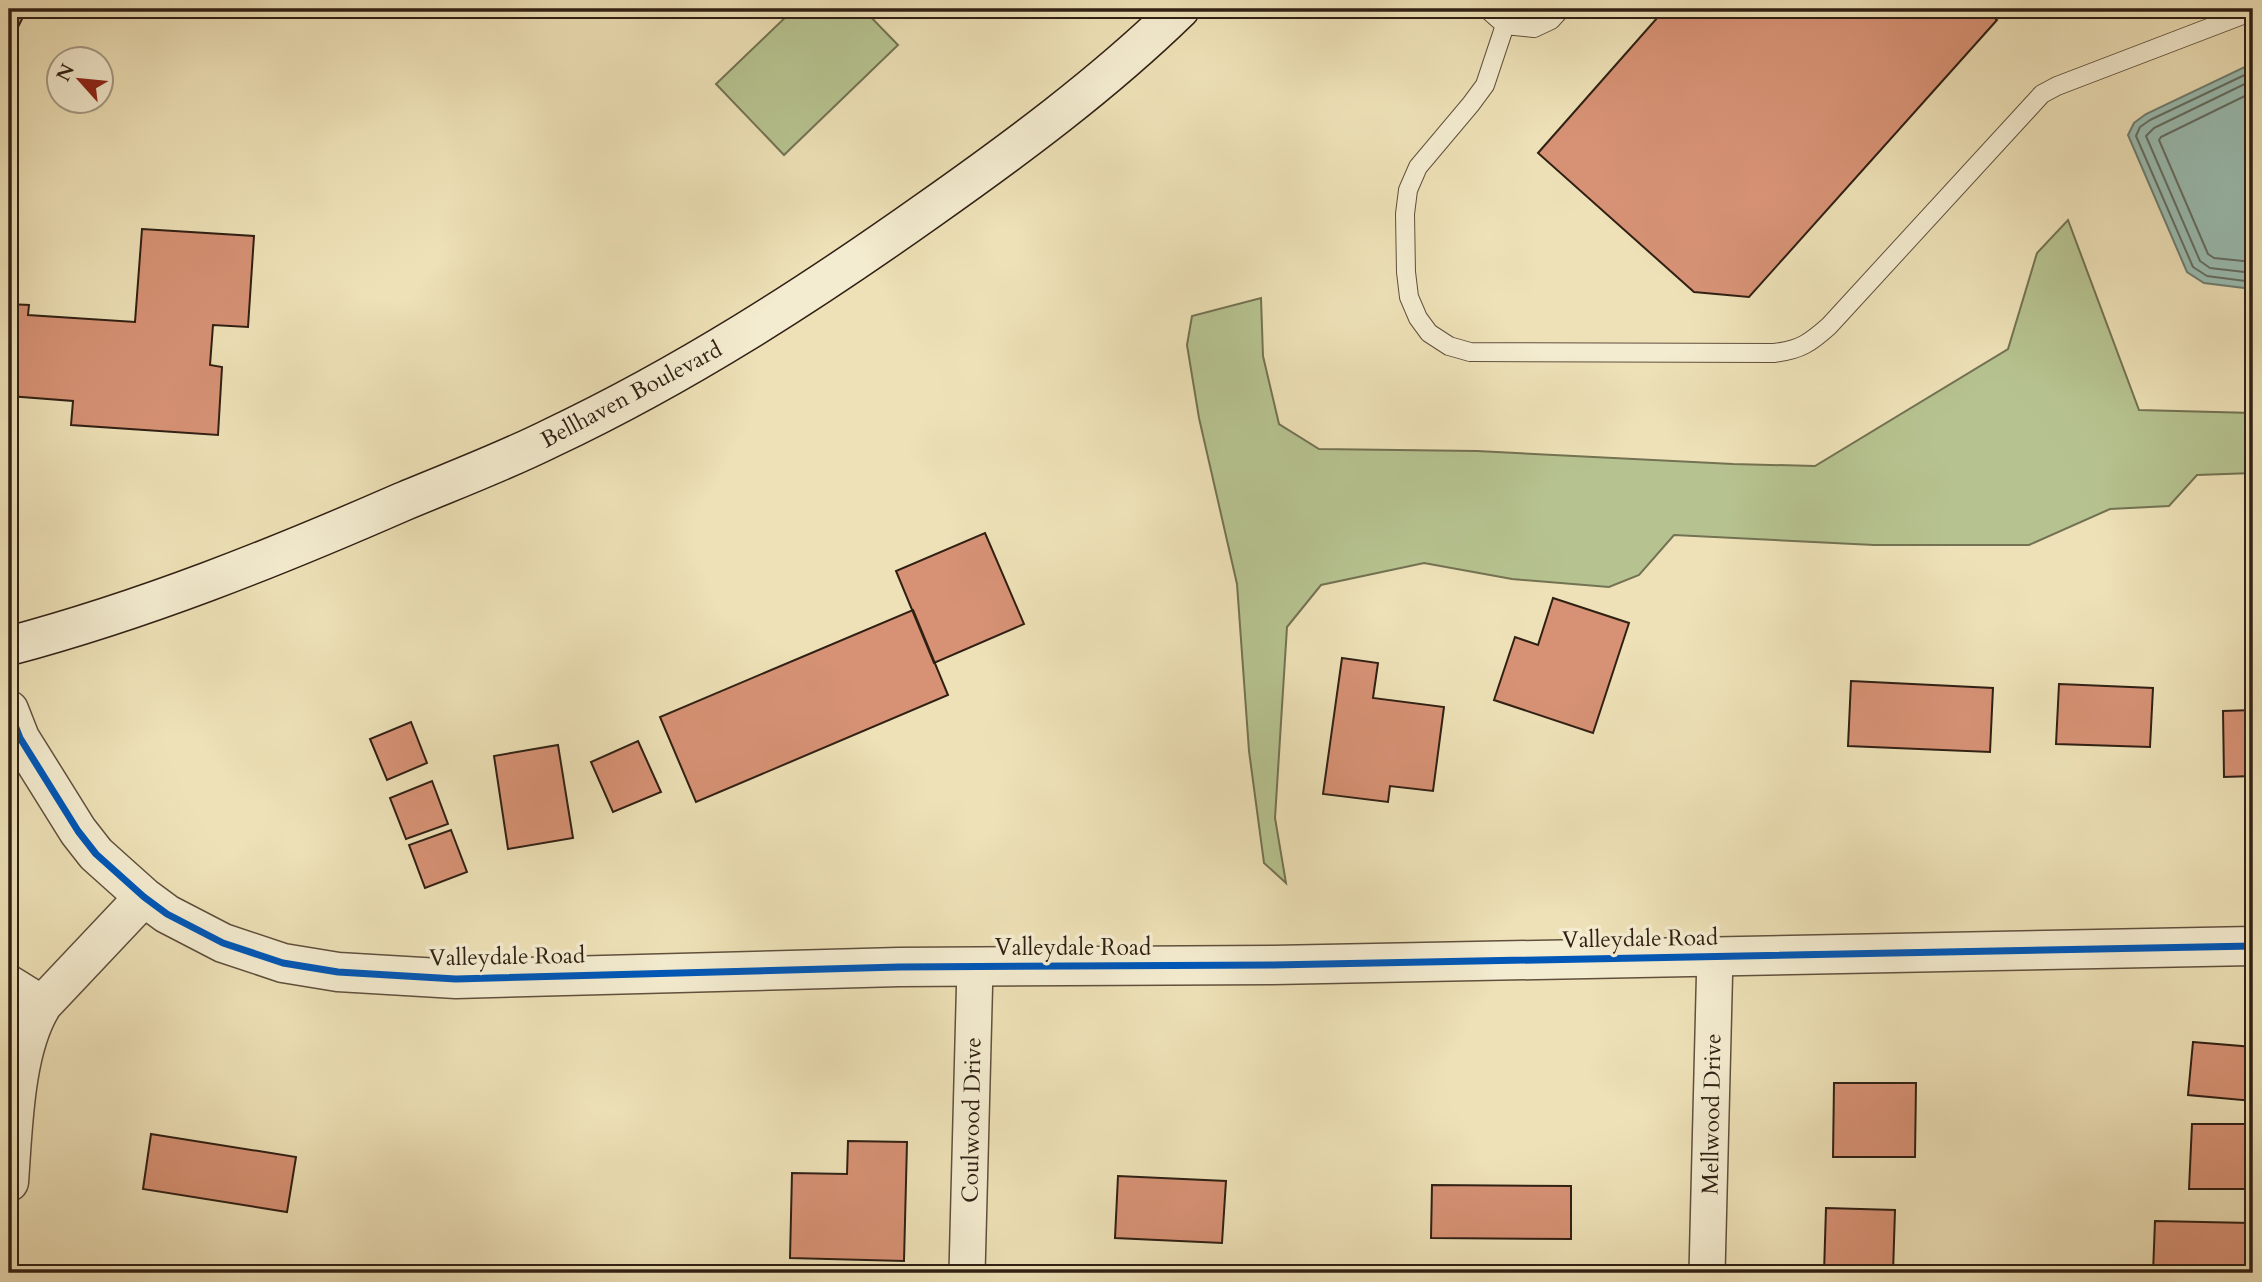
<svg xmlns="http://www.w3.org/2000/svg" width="2262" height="1282" font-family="Cardo,serif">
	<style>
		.green { fill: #b6c390; stroke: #737252; stroke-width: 2 }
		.water { fill: #99bdb2; stroke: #6f7e73; stroke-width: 2 }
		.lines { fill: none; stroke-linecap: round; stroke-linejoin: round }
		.shore { stroke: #646e63; stroke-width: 2 }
		.building { fill: #d79275; stroke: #302014; stroke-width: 2 }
		.service-casing { stroke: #60503d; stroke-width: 20 }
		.minor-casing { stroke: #60503d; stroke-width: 38 }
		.tertiary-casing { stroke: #60503d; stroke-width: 41 }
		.secondary-casing { stroke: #302014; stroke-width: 41 }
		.service { stroke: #f4ecd0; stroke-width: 18 }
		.minor { stroke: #f4ecd0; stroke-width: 35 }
		.tertiary { stroke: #f4ecd0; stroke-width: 38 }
		.secondary { stroke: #f4ecd0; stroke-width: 38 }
		.cycleway-casing { stroke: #f4ecd0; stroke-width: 11 }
		.cycleway { stroke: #0057b8; stroke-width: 7 }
		.labels { text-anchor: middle; stroke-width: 7; stroke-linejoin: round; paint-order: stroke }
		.street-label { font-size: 23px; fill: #302014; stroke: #f4ecd0 }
	</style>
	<rect width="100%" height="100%" fill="#eee1b7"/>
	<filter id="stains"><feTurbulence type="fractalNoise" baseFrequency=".00286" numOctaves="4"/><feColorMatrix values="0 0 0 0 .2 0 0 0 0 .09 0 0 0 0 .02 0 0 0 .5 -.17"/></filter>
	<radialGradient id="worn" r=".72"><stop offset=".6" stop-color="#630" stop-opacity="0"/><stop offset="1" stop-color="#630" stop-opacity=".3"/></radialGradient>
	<!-- green -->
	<path class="green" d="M794,9H863L898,45L784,155L716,84Z
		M2068,220L2139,410L2253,413V473L2197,475L2169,506L2110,509L2029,545H1874L1674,535L1639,575L1609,587L1512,579L1424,563L1321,585L1287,627L1275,818L1286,883L1264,863L1249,751L1237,584L1199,418L1187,345L1192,316L1261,298L1263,356L1279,424L1319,449L1477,451L1733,464L1815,466L2008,349L2037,253Z"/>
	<!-- water -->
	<path class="water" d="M2253,63V289L2204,283L2187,272L2128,135L2134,123L2146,114Z"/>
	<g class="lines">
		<!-- shore -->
		<path class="shore" d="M2253,71L2150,120L2140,127L2136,136L2193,267L2207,276L2253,282
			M2253,80L2154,128L2146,136L2200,261L2210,268L2253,273
			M2253,92L2161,137L2159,140L2208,254L2214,258L2253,262"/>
	</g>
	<!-- building -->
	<path class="building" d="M9,9H27L9,45Z
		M1665,9H1984L1997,20L1749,297L1694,292L1538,153Z
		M142,229L254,236L248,327L213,325L210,365L222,367L218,435L71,425L73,401L9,396V304L29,305L28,315L135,322Z
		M985,533L1024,624L934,663L896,571Z
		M1553,598L1629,623L1593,733L1494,700L1515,637L1538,645Z
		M913,610L948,695L696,802L660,717Z
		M1342,658L1378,663L1373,698L1444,707L1433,791L1390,786L1388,802L1323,794Z
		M1851,681L1993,688L1990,752L1848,746Z
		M2059,684L2153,688L2150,747L2056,744Z
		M2253,710V776L2224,777L2223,711Z
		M411,722L427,763L387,780L370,739Z
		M638,741L661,792L613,812L591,762Z
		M558,745L573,838L508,849L494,756Z
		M432,781L448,824L406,839L390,798Z
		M451,830L467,872L425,888L409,845Z
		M2193,1042L2253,1047V1101L2188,1095Z
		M1834,1083H1916L1915,1157H1833Z
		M2192,1124H2253L2252,1189H2189Z
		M151,1134L296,1157L287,1212L143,1189Z
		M848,1141L907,1142L904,1261L790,1258L792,1173L847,1174Z
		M1118,1176L1226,1181L1222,1243L1115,1238Z
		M1432,1185L1571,1186V1239L1431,1238Z
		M1826,1208L1895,1210L1893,1273H1824Z
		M2155,1221L2251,1223L2250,1273H2153Z"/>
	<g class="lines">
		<!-- service casing -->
		<g class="service-casing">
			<path id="service" d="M1487,9L1505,25L1534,28L1551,20L1561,9
				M1505,25L1485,85L1471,104L1418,167L1408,190L1405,214L1406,272L1409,297L1418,318L1429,333L1449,346L1470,352L1774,353C1800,350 1810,343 1829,326L2042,94L2057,86L2253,11"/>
		</g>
		<!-- minor casing -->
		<g class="minor-casing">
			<path id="minor" d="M9,983L43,1004
				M967,1273L975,967
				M1707,1273L1715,955"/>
		</g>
		<!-- tertiary casing -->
		<g class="tertiary-casing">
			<path id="tertiary" d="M9,710L20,738L78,831L96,854L144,897L167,914L223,943L283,963L338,972L456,979L899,967L1273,965L2253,946
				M9,1182C13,1129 14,1049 43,1004L144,897"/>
		</g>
		<!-- secondary casing -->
		<g class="secondary-casing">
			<path id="secondary" d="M9,646C144,610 274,558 402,502C452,481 503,462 551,438C684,375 807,296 927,211C1015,149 1103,84 1180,9"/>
		</g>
		<!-- service -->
		<use href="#service" class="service"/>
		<!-- minor -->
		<use href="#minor" class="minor"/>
		<!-- tertiary -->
		<use href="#tertiary" class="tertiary"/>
		<!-- secondary -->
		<use href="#secondary" class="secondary"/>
		<!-- cycleway casing -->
		<g class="cycleway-casing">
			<path id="cycleway" d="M9,710L20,738L78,831L96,854L144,897L167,914L223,943L283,963L338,972L456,979L899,967L1273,965L2253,946"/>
		</g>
		<!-- cycleway -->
		<use href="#cycleway" class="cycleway"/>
	</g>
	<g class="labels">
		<!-- street labels -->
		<g class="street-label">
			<text transform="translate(631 394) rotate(-28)" y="8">Bellhaven Boulevard</text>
			<text transform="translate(1640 938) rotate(-1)" y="8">Valleydale Road</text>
			<text x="1073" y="955">Valleydale Road</text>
			<text transform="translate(507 956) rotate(-1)" y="8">Valleydale Road</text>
			<text transform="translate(1711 1114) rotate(-89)" y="8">Mellwood Drive</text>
			<text transform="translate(971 1120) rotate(-89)" y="8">Coulwood Drive</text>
		</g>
	</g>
	<!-- margin -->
	<rect width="2262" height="1282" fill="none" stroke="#eee1b7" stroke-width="35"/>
	<rect x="10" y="10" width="2241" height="1261" fill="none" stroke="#302014" stroke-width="3.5"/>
	<rect x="18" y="18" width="2227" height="1247" fill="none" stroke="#302014" stroke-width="2"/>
	<!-- north arrow -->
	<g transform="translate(80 80) rotate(297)"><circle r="33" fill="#f4ecd0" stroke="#a69a85" stroke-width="2"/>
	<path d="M0-5L12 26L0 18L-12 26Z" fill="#8f2418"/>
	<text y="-10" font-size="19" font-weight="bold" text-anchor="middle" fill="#302014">N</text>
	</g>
	<rect width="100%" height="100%" filter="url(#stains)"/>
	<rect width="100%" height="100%" fill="url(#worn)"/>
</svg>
